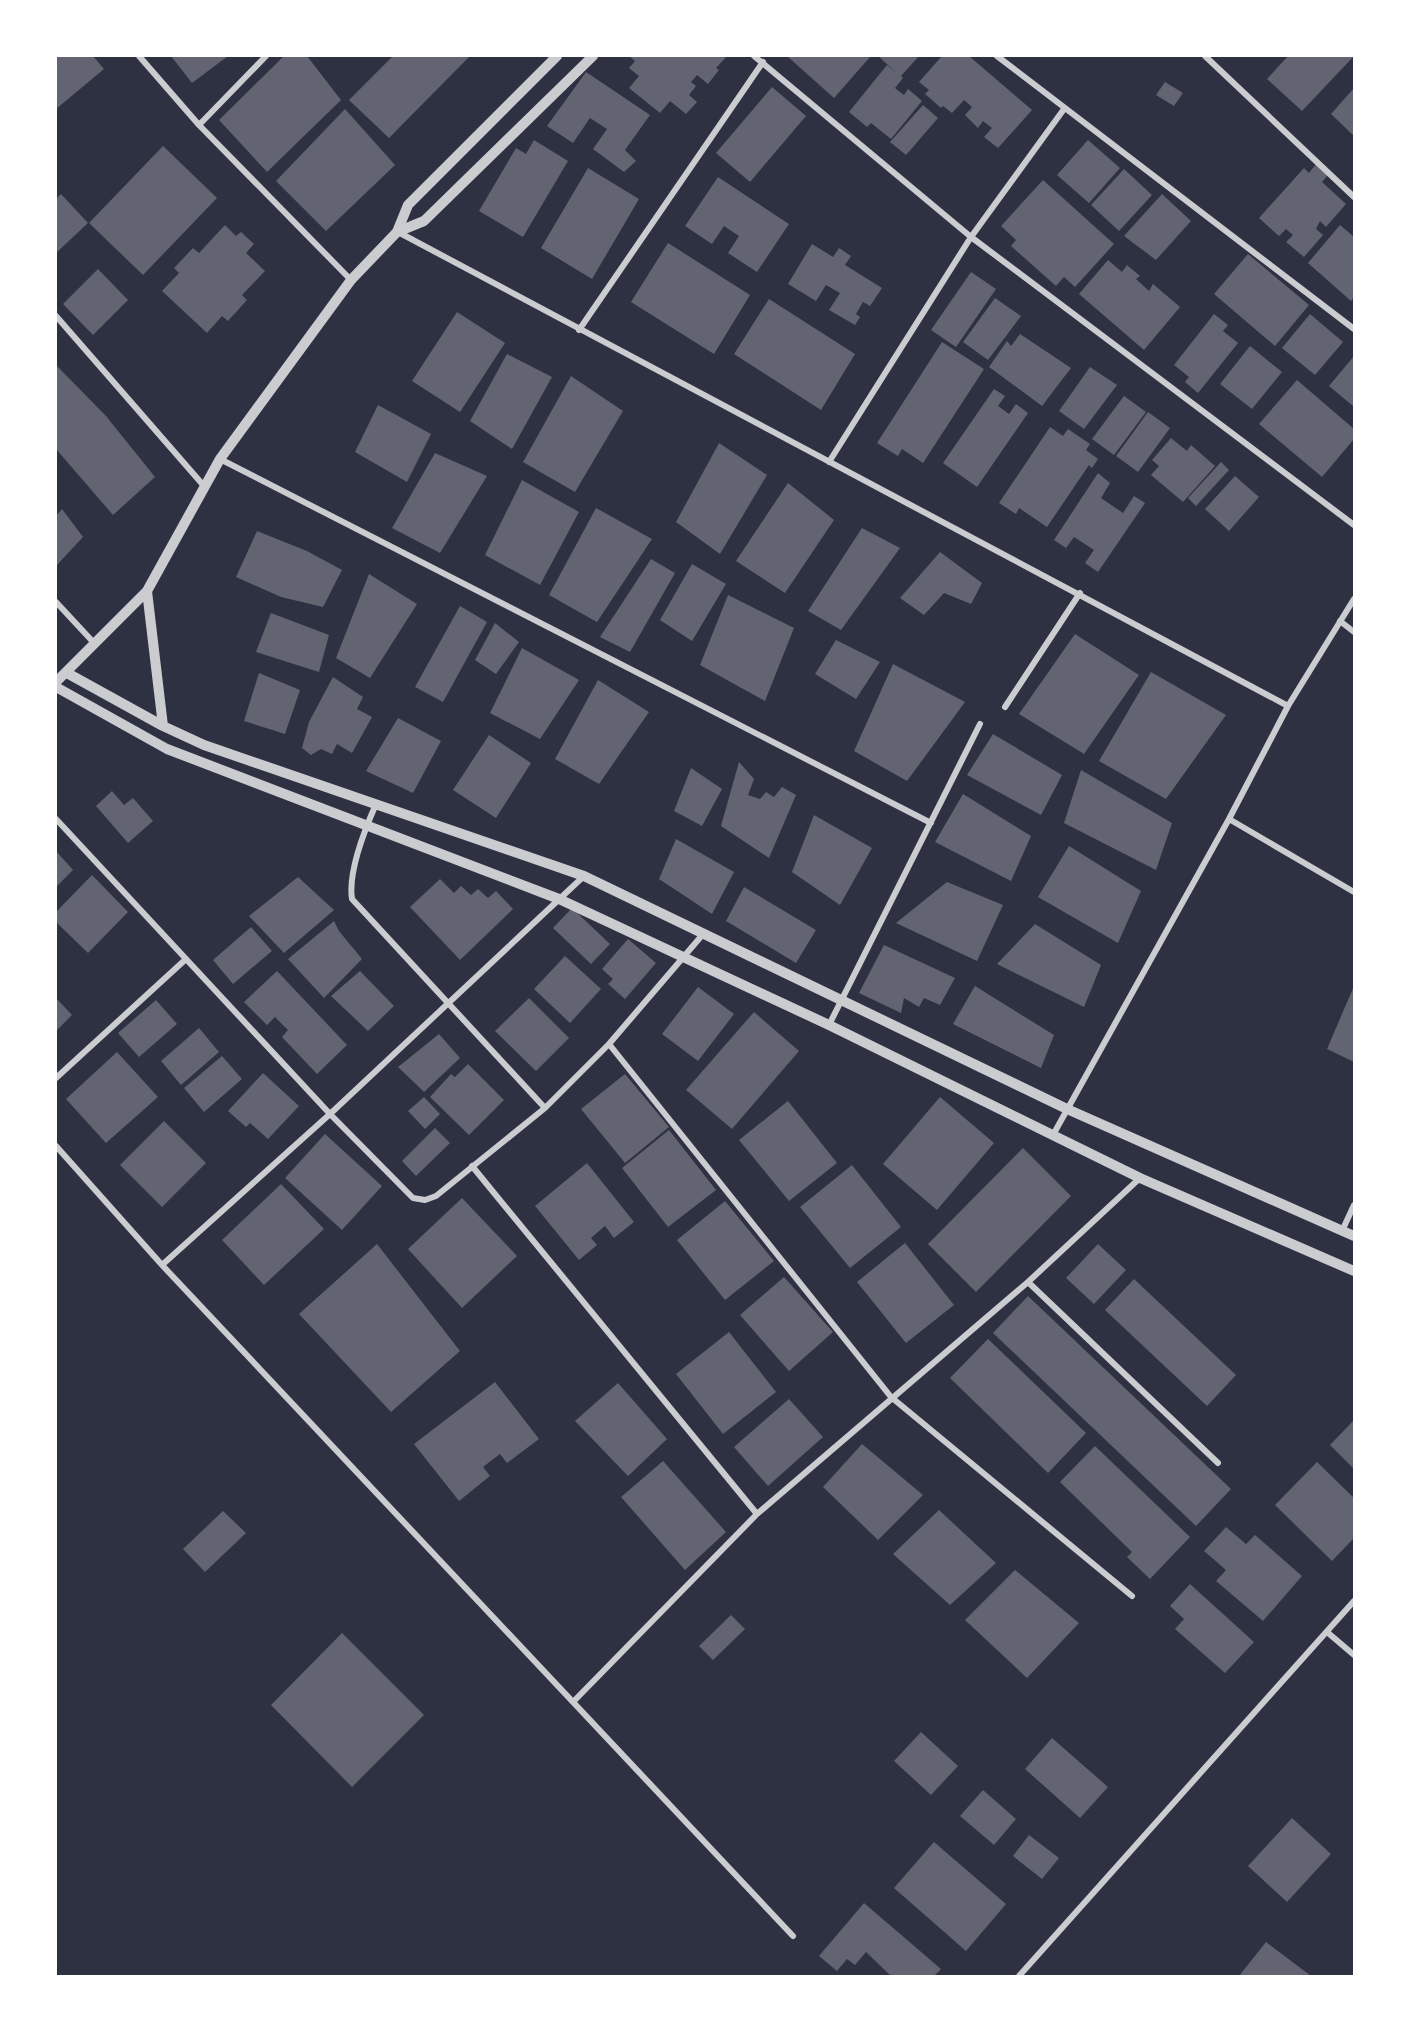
<svg xmlns="http://www.w3.org/2000/svg" width="1410" height="2032" font-family="Arial,sans-serif">
	<style>
		.building { fill: #626471 }
		.lines { fill: none; stroke-linecap: round; stroke-linejoin: round }
		.minor { stroke: #caccd0; stroke-width: 6 }
		.tertiary { stroke: #caccd0; stroke-width: 10 }
	</style>
	<rect width="100%" height="100%" fill="#2d3142"/>
	<!-- building -->
	<path class="building" d="M56,56H93L104,69L56,109Z
		M171,56H228L192,83Z
		M284,56H307L341,100L267,172L219,120Z
		M393,56H470L389,138L349,100Z
		M629,56H727L716,68L719,70L708,84L697,75L691,82L696,86L689,95L697,102L686,114L670,101L660,113L629,88L639,76L629,68L635,61Z
		M787,56H869L870,57L834,98Z
		M878,56H919L901,76L903,78L895,88L904,95L908,89L922,101L891,139L871,123L867,127L849,112L887,65L897,73Z
		M942,56H969L1032,110L998,148L984,137L992,128L983,121L978,128L965,115L972,107L964,100L952,113L943,106L941,108L925,94L929,90L919,82Z
		M1288,56H1354L1302,111L1267,79Z
		M586,72L650,115L625,150L636,161L624,172L593,149L607,129L590,118L573,143L547,126Z
		M1165,82L1183,93L1174,106L1156,95Z
		M772,87L806,116L750,182L716,153Z
		M1354,88V136L1331,114Z
		M923,105L938,118L906,155L890,142Z
		M345,109L395,165L326,231L276,181Z
		M534,140L568,161L523,237L479,211L516,148L526,154Z
		M1088,140L1120,168L1089,203L1057,175Z
		M163,146L217,198L143,275L89,223Z
		M1316,164L1328,175L1322,182L1346,204L1326,227L1320,221L1316,229L1323,235L1304,257L1286,242L1293,235L1286,229L1279,236L1259,218L1304,168L1309,173Z
		M588,168L639,199L592,279L541,248Z
		M1124,169L1152,195L1119,231L1091,205Z
		M718,177L789,224L757,272L728,253L739,236L724,226L712,244L685,226Z
		M1043,180L1114,244L1075,287L1064,277L1056,286L1011,246L1016,240L1001,226Z
		M61,194L88,223L56,253V199Z
		M1162,194L1191,221L1156,260L1124,236Z
		M225,225L236,236L241,232L254,244L246,253L265,271L242,295L247,300L228,321L222,316L207,333L162,291L179,273L174,268L193,248L199,253Z
		M1340,225L1354,237V297L1351,301L1308,263Z
		M668,243L750,295L714,354L631,302Z
		M812,244L833,257L839,248L851,256L845,265L882,288L870,306L863,302L856,314L860,317L855,325L829,310L840,293L826,285L816,301L788,284Z
		M1248,254L1309,305L1275,346L1214,294Z
		M1108,260L1122,272L1127,265L1140,276L1136,279L1149,291L1153,284L1180,307L1144,350L1079,294Z
		M98,269L128,300L93,335L63,304Z
		M971,272L996,289L956,347L931,330Z
		M995,298L1021,316L988,360L963,342Z
		M769,299L855,354L821,410L734,354Z
		M457,312L505,343L460,412L412,381Z
		M1214,314L1228,325L1223,331L1238,343L1198,393L1185,382L1189,377L1174,365Z
		M1310,314L1343,342L1315,375L1282,348Z
		M1020,334L1071,368L1042,406L989,367L1007,341L1011,346Z
		M942,342L984,369L923,463L902,449L898,456L877,443Z
		M1250,346L1282,372L1252,409L1220,384Z
		M507,354L552,377L512,449L470,421Z
		M1354,356V404L1353,406L1329,386Z
		M56,365L106,416L155,477L113,515L56,449Z
		M1090,367L1117,385L1084,429L1059,411Z
		M571,376L623,411L575,492L523,462Z
		M1297,380L1354,429V439L1322,477L1259,424Z
		M994,389L1005,396L998,406L1009,414L1016,404L1028,413L977,487L943,463Z
		M1124,396L1146,412L1114,455L1092,439Z
		M378,405L431,434L407,482L355,452Z
		M1148,412L1170,428L1138,472L1116,456Z
		M1050,427L1063,436L1068,429L1090,444L1086,450L1098,459L1092,468L1089,465L1047,527L1019,508L1016,514L999,503Z
		M1171,438L1187,451L1191,445L1215,466L1183,502L1151,475L1159,466L1152,460Z
		M719,443L767,475L720,554L676,522Z
		M435,453L487,476L440,553L392,528Z
		M1221,462L1229,470L1196,506L1188,498Z
		M1098,473L1110,483L1101,498L1123,513L1134,496L1145,503L1098,572L1085,563L1094,550L1074,537L1066,548L1054,540Z
		M1235,476L1259,497L1229,531L1205,509Z
		M522,480L579,512L540,585L485,555Z
		M788,483L834,520L785,593L736,561Z
		M596,508L652,539L597,622L549,595Z
		M62,509L83,537L56,566V516Z
		M862,528L900,548L841,630L808,611Z
		M257,531L307,551L342,570L323,607L281,597L236,577Z
		M940,552L982,583L971,604L944,593L924,615L900,598Z
		M651,559L675,573L630,652L600,637Z
		M692,564L726,584L692,641L660,620Z
		M369,574L417,604L370,678L336,658Z
		M728,595L794,628L765,701L700,665Z
		M460,606L487,622L443,702L415,687Z
		M271,613L329,635L319,672L256,652Z
		M495,623L519,642L496,674L475,660Z
		M1075,634L1139,675L1084,754L1019,714Z
		M836,640L880,662L856,699L815,674Z
		M522,648L579,680L540,739L490,713Z
		M893,664L965,702L907,781L854,751Z
		M1151,672L1226,715L1166,799L1099,761Z
		M259,673L300,690L285,734L244,721Z
		M333,677L363,697L357,709L372,717L352,753L337,744L332,754L321,749L311,755L302,748L309,722Z
		M598,680L649,712L599,784L555,759Z
		M398,718L441,741L413,793L366,771Z
		M993,734L1062,775L1041,815L967,775Z
		M489,735L531,763L496,818L453,790Z
		M739,762L754,779L748,795L760,799L766,792L774,797L782,787L796,795L769,858L721,826Z
		M691,768L722,789L702,826L674,811Z
		M1081,770L1172,823L1156,870L1064,823Z
		M112,791L124,805L133,798L153,821L128,843L96,806Z
		M963,794L1031,836L1011,881L935,842Z
		M814,815L872,848L840,905L792,872Z
		M676,839L734,872L712,914L659,879Z
		M1069,846L1141,891L1118,943L1038,897Z
		M56,851L73,870L56,887Z
		M92,875L128,912L88,953L56,922V912Z
		M298,877L334,910L284,953L249,916Z
		M440,879L454,893L461,886L471,895L478,889L488,898L496,891L513,909L460,960L410,907Z
		M947,882L1003,905L977,961L896,923Z
		M744,887L816,930L796,963L726,921Z
		M572,908L610,944L591,964L553,928Z
		M334,921L339,931L362,959L324,998L288,959Z
		M1035,924L1101,965L1084,1007L997,964Z
		M251,927L272,951L233,984L213,960Z
		M628,939L656,963L625,999L608,984L613,979L602,969Z
		M884,945L955,978L940,1005L924,998L919,1007L904,998L901,1013L859,993Z
		M565,956L601,989L570,1023L534,989Z
		M277,971L347,1045L317,1074L282,1037L288,1030L275,1017L267,1025L244,1002Z
		M360,971L394,1006L368,1031L331,996Z
		M975,986L1054,1035L1041,1068L953,1024Z
		M1354,986V1062L1327,1049Z
		M698,987L734,1014L698,1061L662,1034Z
		M56,998L72,1015L56,1031Z
		M529,998L569,1038L536,1071L495,1031Z
		M156,1000L177,1024L139,1057L118,1033Z
		M754,1012L799,1051L732,1129L686,1090Z
		M199,1028L219,1052L181,1085L161,1061Z
		M439,1034L460,1058L424,1092L398,1067Z
		M117,1052L158,1097L106,1143L66,1099Z
		M222,1056L242,1079L204,1112L184,1088Z
		M468,1064L504,1100L469,1135L430,1097L451,1074L455,1077Z
		M263,1073L299,1106L268,1139L250,1123L246,1127L228,1111Z
		M625,1074L669,1127L625,1163L581,1109Z
		M424,1097L440,1114L425,1129L408,1111Z
		M940,1097L994,1143L937,1210L883,1164Z
		M788,1101L837,1163L789,1201L739,1140Z
		M164,1121L206,1163L162,1207L120,1165Z
		M435,1128L450,1143L416,1176L402,1161Z
		M669,1130L716,1190L668,1227L622,1168Z
		M325,1134L382,1186L342,1230L285,1178Z
		M1023,1148L1071,1196L976,1292L928,1244Z
		M587,1163L634,1222L614,1238L605,1226L591,1238L597,1245L579,1260L535,1206Z
		M852,1165L901,1227L850,1268L800,1207Z
		M281,1184L324,1229L264,1285L222,1240Z
		M462,1198L517,1256L462,1308L408,1249Z
		M725,1201L774,1261L725,1300L677,1240Z
		M905,1243L954,1305L906,1343L857,1282Z
		M377,1244L460,1351L391,1412L299,1314Z
		M1098,1244L1126,1270L1094,1304L1066,1278Z
		M784,1277L833,1332L789,1371L740,1315Z
		M1134,1279L1236,1375L1207,1406L1105,1310Z
		M1028,1296L1231,1489L1196,1526L993,1333Z
		M729,1332L776,1392L723,1434L676,1374Z
		M988,1339L1086,1433L1048,1473L950,1378Z
		M495,1382L539,1439L507,1463L500,1454L483,1467L490,1476L459,1501L414,1444Z
		M618,1383L667,1439L628,1476L575,1421Z
		M789,1399L823,1437L768,1486L734,1447Z
		M1354,1420V1469L1330,1445Z
		M862,1444L923,1495L878,1540L823,1487Z
		M1095,1446L1190,1537L1150,1579L1127,1557L1132,1552L1060,1482Z
		M663,1461L726,1532L685,1570L621,1497Z
		M1317,1462L1354,1498V1538L1332,1561L1275,1505Z
		M939,1510L996,1563L950,1605L893,1554Z
		M223,1511L246,1533L205,1572L183,1549Z
		M1226,1527L1246,1544L1255,1535L1302,1576L1263,1621L1216,1581L1226,1570L1204,1551Z
		M1015,1570L1079,1623L1027,1678L965,1620Z
		M1190,1584L1254,1642L1225,1673L1175,1629L1184,1619L1170,1606Z
		M731,1615L745,1629L713,1660L699,1646Z
		M342,1633L424,1715L352,1787L271,1705Z
		M921,1732L958,1766L931,1795L894,1761Z
		M1052,1738L1108,1787L1080,1818L1025,1769Z
		M983,1790L1016,1819L994,1845L960,1816Z
		M1292,1818L1331,1854L1287,1902L1248,1866Z
		M1029,1835L1059,1858L1042,1879L1013,1856Z
		M934,1842L1006,1904L966,1951L894,1888Z
		M864,1903L941,1969L934,1976H891L866,1952L855,1965L847,1959L837,1971L819,1956Z
		M1266,1942L1311,1976H1239Z"/>
	<g class="lines">
		<!-- minor -->
		<path class="minor" d="M139,56L199,125L351,280
			M754,56L971,237L1354,525
			M997,56L1354,329
			M1205,56L1354,197
			M199,125L266,56
			M398,232L1288,706L1229,819L1053,1135
			M56,316L204,486
			M579,330L763,62
			M220,459L931,823
			M829,462L971,237L1064,109
			M56,602L95,644
			M1340,621L1354,632
			M1288,706L1354,599
			M1005,707L1080,593
			M376,804C365,829 348,873 352,899L545,1108
			M56,819L330,1114L413,1198L425,1200L436,1196L545,1108L609,1044L704,933
			M1229,819L1354,892
			M829,1025L980,724
			M609,1044L891,1397L1132,1596
			M56,1078L186,959
			M56,1146L162,1265L793,1936
			M472,1166L757,1514
			M1342,1231L1354,1205
			M162,1265L330,1114L584,876
			M1028,1282L1218,1463
			M1327,1632L1354,1655
			M573,1702L757,1514L1028,1282L1140,1178
			M1019,1976L1354,1601"/>
		<!-- tertiary -->
		<path class="tertiary" d="M397,232L424,221L593,56
			M147,591L163,726
			M67,673L163,726L204,745L584,876L1067,1109L1354,1236
			M56,682L147,591L220,459L351,280L397,232L408,205L557,56
			M56,687L167,749L559,899L829,1025L1140,1178L1354,1271"/>
	</g>
	<!-- border -->
	<rect width="1410" height="2032" fill="none" stroke="#ffffff" stroke-width="114"/>
</svg>
